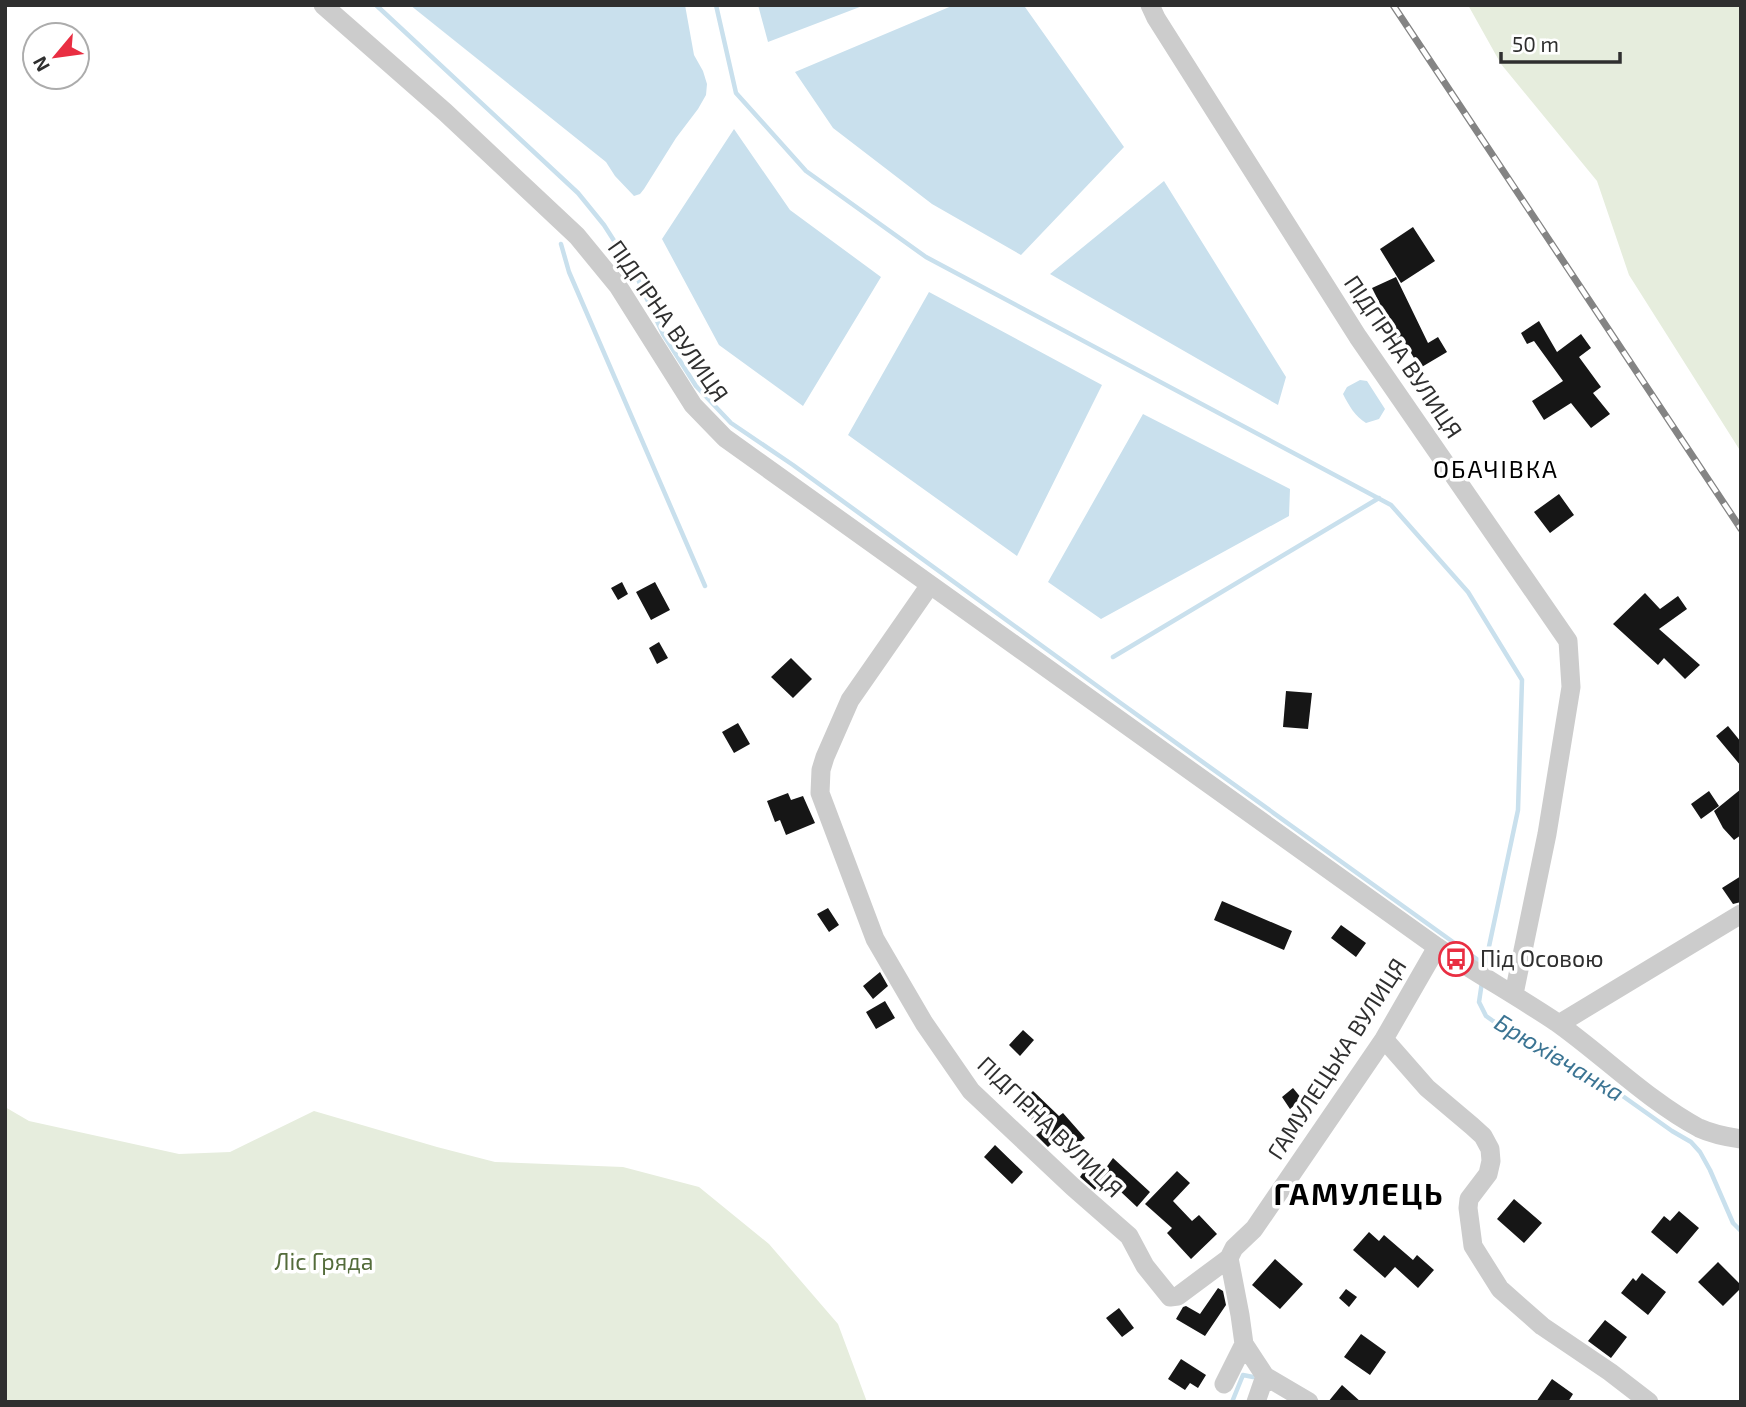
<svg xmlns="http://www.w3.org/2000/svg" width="1746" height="1407" font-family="'Exo 2',sans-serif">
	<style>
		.green { fill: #e6eddd }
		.water { fill: #c9e0ed }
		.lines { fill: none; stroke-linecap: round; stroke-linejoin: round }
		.stream { stroke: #c9e0ed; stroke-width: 4.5 }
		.building { fill: #161616 }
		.minor { stroke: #ccc; stroke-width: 19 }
		.rail-casing { stroke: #848484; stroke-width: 7 }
		.rail { stroke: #fff; stroke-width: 4.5; stroke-dasharray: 13; stroke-linecap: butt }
		.labels { text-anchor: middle; stroke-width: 7; stroke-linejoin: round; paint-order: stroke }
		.street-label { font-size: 23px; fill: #2f2f2f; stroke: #fff }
		.poi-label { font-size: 23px; fill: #2f2f2f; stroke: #fff; text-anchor: start }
		.park-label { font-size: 23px; fill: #546c3b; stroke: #fff }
		.neighbourhood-label { font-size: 24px; letter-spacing: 2px; fill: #000; stroke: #fff }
		.water-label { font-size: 24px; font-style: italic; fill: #3b7493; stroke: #fff }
		.district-label { font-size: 30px; font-weight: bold; letter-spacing: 2px; fill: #000; stroke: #fff }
	</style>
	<rect width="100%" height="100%" fill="#fff"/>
	<!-- green -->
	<path class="green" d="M1468,5H1741V452L1629,275L1597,181L1501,64Z
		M5,1107L29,1121L179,1154L230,1152L314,1111L437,1147L495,1162L623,1167L699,1187L769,1244L838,1324L867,1402H5Z"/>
	<!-- water -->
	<path class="water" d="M410,5H685L694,55L703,71L707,84L706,95L698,109L676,138L644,189L640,194L634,196L615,176L606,162Z
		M758,5H865L768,42Z
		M954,5H1020L1025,7L1124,147L1021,255L932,204L833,128L795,72Z
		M734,129L790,210L881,277L803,406L719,345L662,239Z
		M1164,181L1286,377L1278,405L1050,274Z
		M929,292L1102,385L1017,556L848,435Z
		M1360,380L1367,381L1385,409L1379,419L1366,423C1355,416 1349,406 1343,394L1347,387Z
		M1143,414L1290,489L1289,516L1101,619L1048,582Z"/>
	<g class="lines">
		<!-- stream -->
		<path class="stream" d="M376,5L578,193L604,225L636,275L663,334L696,386L731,423L793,465L1122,704L1485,965
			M716,5L736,93L806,171L926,257L1391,505L1468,592L1522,680L1518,810L1484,970
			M561,244L569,272L705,586
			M1113,657L1379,498
			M1482,982L1479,1002L1486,1016L1493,1021L1538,1044L1617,1092L1672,1131L1691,1142L1700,1152L1710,1170L1733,1223L1741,1231
			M1232,1402L1243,1375L1253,1377"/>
	</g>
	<!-- building -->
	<path class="building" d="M1413,227L1435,261L1401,283L1380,249Z
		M1396,277L1428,343L1438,337L1447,352L1420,368L1402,338L1398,340L1372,288Z
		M1539,321L1557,352L1581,334L1591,348L1579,357L1601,387L1593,393L1610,414L1591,428L1571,403L1544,420L1532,401L1563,381L1534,341L1527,344L1521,333Z
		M1559,494L1574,515L1550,533L1534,512Z
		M622,582L628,594L618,600L611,588Z
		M655,582L670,610L651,620L636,592Z
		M1645,593L1660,609L1678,596L1687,609L1659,629L1700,665L1685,679L1664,658L1658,665L1613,624Z
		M659,642L668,658L657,664L649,648Z
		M791,658L812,679L793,698L771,677Z
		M1286,691L1312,693L1308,729L1283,727Z
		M738,723L750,744L734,753L722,732Z
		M1728,726L1741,742V766L1716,736Z
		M1741,789V835L1734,840L1723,828L1714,811Z
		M1709,791L1719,806L1701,819L1691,804Z
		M788,793L791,800L803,796L815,823L786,835L780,820L775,822L767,801Z
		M1741,876V902L1733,904L1722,888Z
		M1222,901L1292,931L1284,950L1214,920Z
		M828,908L839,925L829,932L817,914Z
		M1341,925L1366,943L1356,957L1331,938Z
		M880,972L888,986L873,999L863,986Z
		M885,1001L895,1018L876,1029L866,1012Z
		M1023,1030L1034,1040L1020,1056L1009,1045Z
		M1293,1088L1302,1099L1290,1109L1282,1097Z
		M1033,1091L1059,1116L1063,1113L1085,1138L1069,1152L1057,1139L1048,1147L1036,1135L1042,1130L1018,1106Z
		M995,1145L1023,1172L1012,1184L984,1157Z
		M1113,1158L1150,1192L1137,1207L1104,1176L1095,1190L1080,1177L1090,1162L1103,1172Z
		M1177,1171L1190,1183L1173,1201L1192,1221L1199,1215L1217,1234L1191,1259L1167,1233L1172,1228L1145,1204Z
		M1514,1199L1542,1223L1524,1243L1497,1219Z
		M1679,1211L1699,1228L1677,1254L1651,1232L1664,1216L1670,1221Z
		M1369,1232L1379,1241L1384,1235L1413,1260L1417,1255L1434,1270L1418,1288L1395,1267L1385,1278L1353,1250Z
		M1275,1259L1303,1284L1280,1309L1252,1285Z
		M1718,1262L1741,1285V1288L1723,1306L1698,1282Z
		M1642,1273L1666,1292L1648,1315L1621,1293L1633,1278L1636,1281Z
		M1218,1288L1223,1291L1226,1305L1205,1336L1176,1319L1183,1307L1186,1306L1200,1314Z
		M1346,1289L1357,1297L1349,1307L1339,1298Z
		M1119,1308L1134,1328L1122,1337L1106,1318Z
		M1605,1320L1627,1337L1611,1358L1588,1341Z
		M1361,1334L1386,1352L1370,1375L1344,1357Z
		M1181,1359L1206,1375L1198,1388L1190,1383L1185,1390L1168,1379Z
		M1552,1379L1573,1394L1568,1402H1536Z
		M1342,1385L1361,1402H1328Z"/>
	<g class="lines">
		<!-- minor -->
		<path class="minor" d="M323,5L445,112L577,236L618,286L693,405L725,438L1437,947C1476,973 1517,996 1556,1022C1604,1056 1647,1100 1699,1128C1712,1134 1727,1137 1741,1139
			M1150,5L1156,18L1358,337L1568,641L1571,687L1547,834L1514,994
			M930,585L850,700L825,757L821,770L820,793L875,939L924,1023L971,1091L1073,1187L1129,1236L1145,1266L1170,1297L1178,1296L1229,1258
			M1559,1024L1741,914
			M1384,1039L1427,1088L1472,1126L1483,1136L1490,1149L1491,1161L1488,1174L1469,1199L1468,1208L1473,1246L1500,1289L1542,1326L1610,1372L1649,1402
			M1244,1344L1265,1376L1309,1402
			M1224,1384L1244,1344L1240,1315L1229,1258L1234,1248L1254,1229L1384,1039L1437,947
			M1256,1402L1265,1376"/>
		<!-- rail casing -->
		<g class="rail-casing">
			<path id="rail" d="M1393,5L1741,529"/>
		</g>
		<!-- rail -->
		<use href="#rail" class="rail"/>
	</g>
	<!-- icons -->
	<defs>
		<g id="bus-ring" transform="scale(1.75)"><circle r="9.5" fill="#fff" stroke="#e92e42" stroke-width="1.5"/><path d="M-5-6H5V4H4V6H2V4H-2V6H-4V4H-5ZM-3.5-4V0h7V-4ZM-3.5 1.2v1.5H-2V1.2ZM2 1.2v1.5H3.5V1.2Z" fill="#e92e42"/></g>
	</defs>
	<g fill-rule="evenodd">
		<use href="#bus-ring" x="1456" y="959"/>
	</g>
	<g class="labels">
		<!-- street labels -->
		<g class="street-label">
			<text transform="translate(668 321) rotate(55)" y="8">ПІДГІРНА ВУЛИЦЯ</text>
			<text transform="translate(1403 357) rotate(56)" y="8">ПІДГІРНА ВУЛИЦЯ</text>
			<text transform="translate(1337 1059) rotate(-57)" y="8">ГАМУЛЕЦЬКА ВУЛИЦЯ</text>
			<text transform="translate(1050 1127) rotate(44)" y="8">ПІДГІРНА ВУЛИЦЯ</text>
		</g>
		<!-- poi labels -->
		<g class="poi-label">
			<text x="1480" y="967">Під Осовою</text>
		</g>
		<!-- park labels -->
		<g class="park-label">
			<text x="324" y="1270">Ліс Гряда</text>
		</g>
		<!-- neighbourhood labels -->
		<g class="neighbourhood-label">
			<text x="1496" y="478">ОБАЧІВКА</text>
		</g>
		<!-- water labels -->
		<g class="water-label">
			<text transform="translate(1559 1058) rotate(31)" y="8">Брюхівчанка</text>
		</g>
		<!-- district labels -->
		<g class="district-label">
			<text x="1359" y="1205">ГАМУЛЕЦЬ</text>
		</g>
	</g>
	<!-- border -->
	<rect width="1746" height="1407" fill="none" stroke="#2f2f2f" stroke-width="14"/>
	<!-- north arrow -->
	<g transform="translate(56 56) rotate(241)"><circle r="33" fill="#ffffff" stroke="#acacac" stroke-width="2"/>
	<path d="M0-5L12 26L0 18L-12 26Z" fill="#e92e42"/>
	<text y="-10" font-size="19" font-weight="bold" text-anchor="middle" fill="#2f2f2f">N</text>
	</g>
	<!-- scale -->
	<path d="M1501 52v10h119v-10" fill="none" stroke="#2f2f2f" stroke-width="3.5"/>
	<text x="1512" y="52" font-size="21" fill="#2f2f2f" stroke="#ffffff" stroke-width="5" paint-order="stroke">50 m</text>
</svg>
